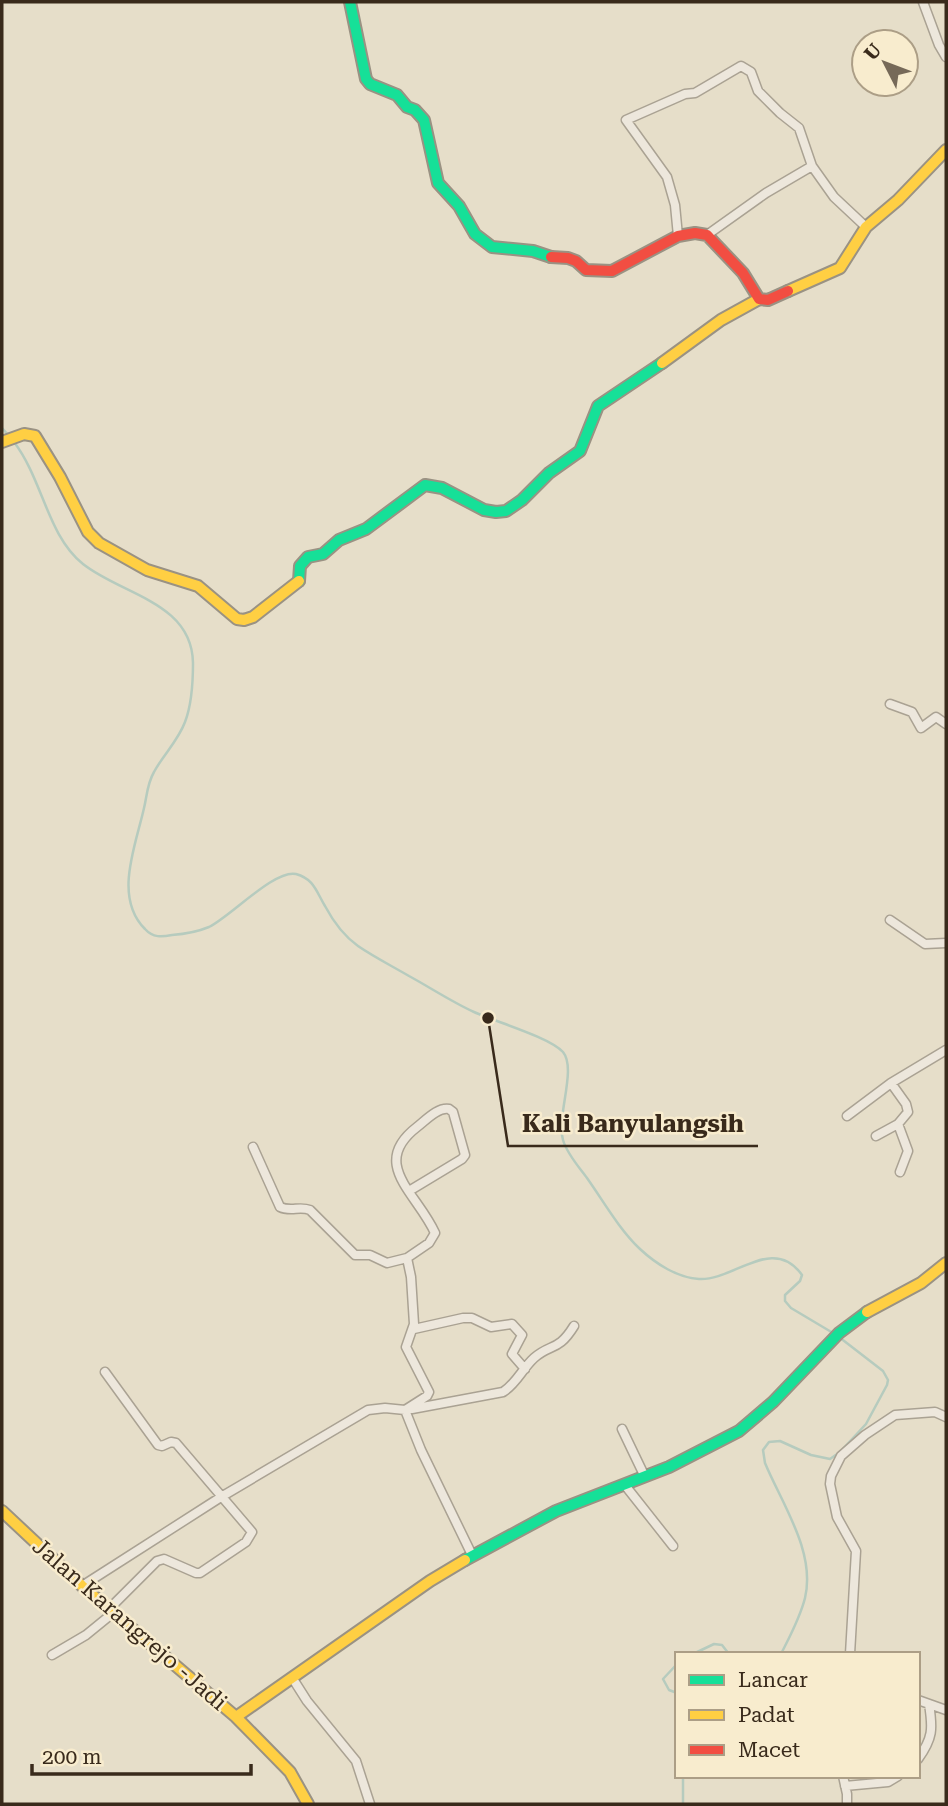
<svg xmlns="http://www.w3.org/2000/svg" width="948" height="1806" font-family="'Roboto Serif',serif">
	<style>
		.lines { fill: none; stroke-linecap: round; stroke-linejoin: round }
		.stream { stroke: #b6cbbe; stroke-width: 2.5 }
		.street-casing { stroke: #aaa293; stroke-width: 11 }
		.fast-casing { stroke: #9a9283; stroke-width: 14 }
		.slow-casing { stroke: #9a9283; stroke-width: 14 }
		.jam-casing { stroke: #9a9283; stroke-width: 14 }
		.street { stroke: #ede7dc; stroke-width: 8 }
		.fast { stroke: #16e098; stroke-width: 10 }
		.slow { stroke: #ffcf43; stroke-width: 10 }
		.jam { stroke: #f24e42; stroke-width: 10 }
		.labels { text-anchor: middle; stroke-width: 5; stroke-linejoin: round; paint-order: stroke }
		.street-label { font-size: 23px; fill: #392a1b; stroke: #f8ecce }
		.leader { fill: none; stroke: #392a1b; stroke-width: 2.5 }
		.callout-dot { fill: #392a1b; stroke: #f8ecce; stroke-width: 2.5 }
		.callout-label { font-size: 24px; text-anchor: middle; font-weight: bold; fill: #392a1b; stroke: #f8ecce; stroke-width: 5; stroke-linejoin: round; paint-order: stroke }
	</style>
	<rect width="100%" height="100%" fill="#e6dec9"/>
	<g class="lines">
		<!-- stream -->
		<path class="stream" d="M2,428L10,437
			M14,442C43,480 47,535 83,564C122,595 192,602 193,663C193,681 192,704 185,722C178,741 163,755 154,772C147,784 147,796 144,808C136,845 113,897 145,929C153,938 162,937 172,935C185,934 197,932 209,927C231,916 275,869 296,874C314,879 316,891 325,906C333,921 344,936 358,946C374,957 392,966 409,976C431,988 452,1002 474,1012C496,1022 549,1037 563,1052C577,1069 556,1117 563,1140C567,1154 579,1167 587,1178C604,1202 619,1229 640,1249C656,1264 678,1278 699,1279C734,1281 773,1234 802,1275L800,1281L785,1295V1301L791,1308L833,1333
			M693,1654L714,1644L722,1645L729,1654
			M781,1654C790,1636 800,1618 805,1598C816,1552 782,1504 765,1463L763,1450L769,1442L780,1441L811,1455L830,1459L840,1452L866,1424L887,1385L888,1380L883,1371L839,1337
			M677,1664L663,1679L669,1690L677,1693
			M683,1804V1776"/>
		<!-- street casing -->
		<g class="street-casing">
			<path id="street" d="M923,2L939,45L946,57
				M707,235L766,193L812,166
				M678,236L675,205L667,177L626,120L685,94L695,93L741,66L751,72L758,91L780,113L799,128L812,166L834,197L866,227
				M890,704L912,712L921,728L936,717L946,724
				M890,920L925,944L946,943
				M847,1116L891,1083L946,1050
				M898,1124L908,1151L900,1172
				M876,1136L898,1124L908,1112L906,1104L891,1083
				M253,1147L280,1207C290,1212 300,1206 310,1210L355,1255H370L387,1263L407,1258L411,1277L414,1324L406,1347L429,1392L427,1396L405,1410L421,1450L472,1555
				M407,1258L429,1243L435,1233C417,1193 369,1164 417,1127C426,1120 438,1107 449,1109L453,1112L465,1155L462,1159L409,1191
				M414,1329L463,1318H472L491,1327L512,1324L522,1335L512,1354L525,1369
				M105,1372L158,1445L162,1446L171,1442L176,1443L252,1532L246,1542L200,1573H196L164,1559L157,1561L109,1609
				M412,1409L503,1392C517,1383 522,1369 534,1358C551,1343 558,1352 574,1326
				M622,1429L645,1477
				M624,1484L673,1546
				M82,1586L221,1497L368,1410L385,1408L405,1410
				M850,1654L856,1551L837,1517L830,1484L831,1476L841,1456L865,1435L895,1415L935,1412L946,1417
				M52,1655L86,1635L113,1613
				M293,1679L307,1701L356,1761L370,1804
				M918,1700L946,1710
				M918,1759C933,1738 933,1729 929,1704
				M843,1776L847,1794V1804
				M845,1786L888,1782L898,1776"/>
		</g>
		<!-- fast casing -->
		<g class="fast-casing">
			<path id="fast" d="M350,2L366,79L370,84L397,95L407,107L415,110L424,120L438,183L459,206L475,234L492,247L533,251L551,257
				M299,581L300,566L308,557L323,554L339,540L366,529L425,485L442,488L484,510L496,512L506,511L522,500L549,473L580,451L598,406L662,363
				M465,1560L556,1511L669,1467L739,1431L773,1402L839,1333L867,1312"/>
		</g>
		<!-- slow casing -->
		<g class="slow-casing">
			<path id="slow" d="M788,291L840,268L866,227L898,200L946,150
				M662,363L721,320L759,299
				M2,442L24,434L35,436L60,477L88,532L99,543L147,570L198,586L237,619L244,620L253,617L299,581
				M867,1312L921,1283L946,1263
				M2,1511L82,1586L236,1717L290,1772L308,1804
				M236,1717L430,1581L465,1560"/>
		</g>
		<!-- jam casing -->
		<g class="jam-casing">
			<path id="jam" d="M551,257L568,258L576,261L586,270L612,271L678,236L695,233L707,235L743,273L759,299L768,300L788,291"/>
		</g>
		<!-- street -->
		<use href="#street" class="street"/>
		<!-- fast -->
		<use href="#fast" class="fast"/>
		<!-- slow -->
		<use href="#slow" class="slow"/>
		<!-- jam -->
		<use href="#jam" class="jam"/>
	</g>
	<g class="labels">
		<!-- street labels -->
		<g class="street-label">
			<text transform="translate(130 1624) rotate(41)" y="8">Jalan Karangrejo -Jadi</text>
		</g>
	</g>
	<!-- callouts -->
	<path class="leader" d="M488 1018L508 1146H758"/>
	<circle class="callout-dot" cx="488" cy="1018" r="7"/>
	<g class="callout-label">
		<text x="633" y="1132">Kali Banyulangsih</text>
	</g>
	<!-- border -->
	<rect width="948" height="1806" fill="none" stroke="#392a1b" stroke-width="7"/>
	<!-- legend -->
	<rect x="675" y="1652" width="245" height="126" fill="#f8ecce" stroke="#ac9e86" stroke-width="2"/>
	<rect x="689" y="1675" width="35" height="10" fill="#16e098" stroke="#ac9e86" stroke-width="2"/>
	<text x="738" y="1687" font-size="21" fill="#392a1b">Lancar</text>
	<rect x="689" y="1710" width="35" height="10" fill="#ffcf43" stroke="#ac9e86" stroke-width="2"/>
	<text x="738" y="1722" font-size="21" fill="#392a1b">Padat</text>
	<rect x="689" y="1745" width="35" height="10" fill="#f24e42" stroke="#ac9e86" stroke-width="2"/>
	<text x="738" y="1757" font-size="21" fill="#392a1b">Macet</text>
	<!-- north arrow -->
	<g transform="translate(885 63) rotate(312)"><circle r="33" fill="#f8ecce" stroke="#ac9e86" stroke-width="2"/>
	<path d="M0-5L12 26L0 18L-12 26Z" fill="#766958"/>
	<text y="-10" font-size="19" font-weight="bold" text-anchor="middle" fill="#392a1b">U</text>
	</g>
	<!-- scale -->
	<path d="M32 1764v10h219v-10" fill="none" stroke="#392a1b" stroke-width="3.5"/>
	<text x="42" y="1764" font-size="21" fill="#392a1b" stroke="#f8ecce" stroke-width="5" paint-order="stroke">200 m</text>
</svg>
